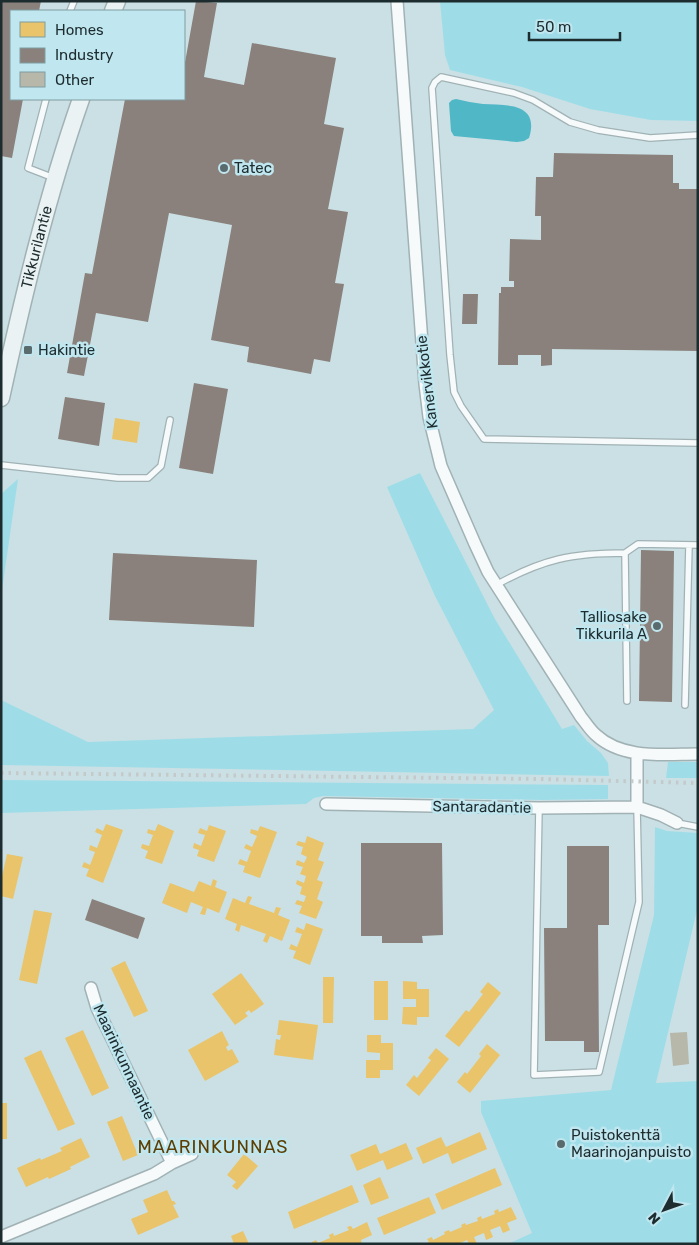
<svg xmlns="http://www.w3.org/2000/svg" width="699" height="1245" font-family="Rubik,sans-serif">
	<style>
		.green { fill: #9edde8 }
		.water { fill: #50b7c7 }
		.homes { fill: #e9c46a }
		.industry { fill: #8a817c }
		.building { fill: #b7b7aa }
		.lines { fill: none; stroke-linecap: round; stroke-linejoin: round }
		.service-casing { stroke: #a1b2b5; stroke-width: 8 }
		.minor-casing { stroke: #a1b2b5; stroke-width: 14 }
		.secondary-casing { stroke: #a1b2b5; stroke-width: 19 }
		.service { stroke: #f7fafb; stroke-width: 5.5 }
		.minor { stroke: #f7fafb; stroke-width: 11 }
		.secondary { stroke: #eaf2f3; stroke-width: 16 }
		.rail { stroke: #c4caca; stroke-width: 4; stroke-dasharray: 2.5 5; stroke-linecap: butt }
		.poi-dot { fill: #5a6b6e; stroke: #c0e7ef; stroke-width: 2 }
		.labels { text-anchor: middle; stroke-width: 5; stroke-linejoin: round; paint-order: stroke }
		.poi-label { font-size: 15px; fill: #1d2c2f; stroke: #c0e7ef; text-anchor: start }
		.street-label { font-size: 15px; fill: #1d2c2f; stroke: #c0e7ef }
		.quarter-label { font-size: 18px; letter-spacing: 1px; fill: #5c3e02; stroke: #c0e7ef }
	</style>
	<rect width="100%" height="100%" fill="#cae0e4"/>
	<!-- green -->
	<path class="green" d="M440,1H698V121L651,120L590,109L522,87L450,70L445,55Z
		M420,473L495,619L562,729L574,725L587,741L601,753L608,763L609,776L1,765V700L88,742L473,729L494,710L435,596L387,487Z
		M18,479L1,597V494Z
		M668,762H698V778H666Z
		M1,780L608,785V799L543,800L323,796L314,798L306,804L1,813Z
		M655,827L667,831L698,833V906L656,1083L698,1081V1244H508L532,1233L481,1112V1101L611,1090L654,915Z"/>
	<!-- water -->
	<path class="water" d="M456,99C465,101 474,103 483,104C507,105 540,103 529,138L524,141L517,142L454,136L451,131L449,103L452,100Z"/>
	<!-- homes -->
	<path class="homes" d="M115,418L140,422L137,443L112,439Z
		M106,824L123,830L103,883L86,876L89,869L82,867L84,862L90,865L95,852L89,850L90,845L97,848L102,835L95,832L97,828L103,831Z
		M158,824L174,831L162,864L145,858L148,851L141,848L142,844L149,846L153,835L147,833L148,829L155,831Z
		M209,825L226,831L214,862L197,856L199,850L193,848L194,843L201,846L205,835L198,833L200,828L207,831Z
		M260,826L277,832L260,878L243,872L245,866L238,864L240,859L247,862L251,851L244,848L246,844L252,847L257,836L250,833L251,829L258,831Z
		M307,836L324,843L318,860L324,862L317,880L323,882L317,899L323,902L316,919L299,913L302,906L295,904L297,900L304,902L306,896L300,894L302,887L296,884L297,880L304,883L306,876L300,874L303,867L296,865L297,860L304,863L307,857L301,854L303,847L296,845L298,841L305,843Z
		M7,854L23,857L13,899L1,896V881Z
		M213,879L217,881L215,887L227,892L219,913L207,908L205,915L200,914L203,907L191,902L187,913L162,903L170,883L194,892L199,881L211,886Z
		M248,896L252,897L249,904L274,913L276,907L281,908L278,915L290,920L282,941L270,936L267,943L263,941L266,934L241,925L239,932L235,930L237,924L225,919L233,898L245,903Z
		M34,910L52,913L37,984L19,980Z
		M306,923L323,929L310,965L293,958L296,951L289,949L291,944L297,947L302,934L295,932L297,927L304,930Z
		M125,961L148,1011L134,1017L111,968Z
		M241,973L264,1004L251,1013L249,1010L245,1013L248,1016L235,1025L212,994Z
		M323,977H334L333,1023H323Z
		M374,981H388V1020H374Z
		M403,981L417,982V989H429V1017H417V1025L402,1024L403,1007H416V999H403Z
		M488,982L501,993L459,1047L445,1036L466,1010L469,1012L483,994L480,992Z
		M279,1020L318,1025L313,1060L274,1055L276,1039L280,1040L281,1035H277Z
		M83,1030L109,1088L92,1096L65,1038Z
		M222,1031L229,1045L226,1047L228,1051L232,1049L239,1062L205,1081L188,1050Z
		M367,1035H381V1043H393V1070H380V1078H366V1060H380V1053L367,1052Z
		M487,1044L500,1055L470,1093L457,1082L465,1072L467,1074L481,1056L479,1054Z
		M436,1048L449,1059L419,1096L406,1085L414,1075L417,1078L431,1060L428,1058Z
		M41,1050L75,1124L58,1131L24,1058Z
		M1,1103H7V1139H1Z
		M122,1116L138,1155L123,1161L107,1122Z
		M480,1132L487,1149L452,1164L448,1153L423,1164L416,1148L441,1137L446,1147Z
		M81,1138L90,1157L70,1167L71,1169L49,1179L48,1177L26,1187L17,1168L40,1158L41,1160L62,1151L60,1148Z
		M406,1143L413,1159L387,1170L383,1160L357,1171L350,1155L376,1144L380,1154Z
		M244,1154L258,1166L237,1190L232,1186L236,1182L227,1175Z
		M495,1168L502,1185L442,1210L435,1194Z
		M380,1177L389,1198L371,1205L363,1185Z
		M352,1185L359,1202L294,1229L288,1212Z
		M167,1190L172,1201H174L176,1204L173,1205L179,1217L138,1235L131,1219L148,1212L143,1200Z
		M429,1197L436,1213L384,1235L377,1218Z
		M511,1207L517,1219L507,1223L510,1230L503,1233L500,1226L490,1230L493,1237L486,1240L484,1233L474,1237L477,1244H469L467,1240L458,1244H424L429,1242L427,1239L432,1237L433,1240L445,1234L444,1232L449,1230L450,1232L462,1227L461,1225L465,1223L466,1225L478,1221L477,1218L481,1216L482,1219L495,1214L494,1211L498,1209L499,1212Z
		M367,1222L372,1235L361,1240L362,1244H313L312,1242L316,1240L318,1243L330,1238L329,1235L333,1233L334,1236L349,1230L347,1227L351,1226L353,1229Z
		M243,1231L249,1244H234L231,1236Z"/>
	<!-- industry -->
	<path class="industry" d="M1,1H41L39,11H11V99H23L12,158L1,156Z
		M196,1L217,3L204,77L244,85L252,43L336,58L324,124L344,128L328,209L348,212L335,283L344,284L330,362L314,359L311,374L247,362L249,347L211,340L232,225L169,213L148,322L96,313L84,376L67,373L85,273L92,274L125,99H184V68Z
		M554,153L673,155V183H679V189H698V351L552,349V365L541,366V355H518V365H498L499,293H501V287H514V281H509L510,239L541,240V216H535L536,177H553Z
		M463,294H478L477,324H462Z
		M194,383L228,389L213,474L179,468Z
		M65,397L105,403L99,446L58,439Z
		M641,550L674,551L672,702L639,701Z
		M113,553L257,560L254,627L109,620Z
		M361,843H442L443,935L422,936L423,943H382V936H361Z
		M567,846H609V925H598L599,1052H584V1041H545L544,928H567Z
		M92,899L145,918L138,939L85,920Z"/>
	<!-- building -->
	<path class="building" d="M687,1032L689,1064L673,1066L670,1033Z"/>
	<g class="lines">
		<!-- service casing -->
		<g class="service-casing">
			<path id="service" d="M70,11L74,1
				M46,99L28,168L54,178
				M698,135L650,138L598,130L570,122L533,100L514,93L441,77L435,82L432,88L450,355L454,392L461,406L484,439L698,443
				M1,465L118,478H148L161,466L170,420
				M625,553L638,544L698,545
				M496,585C543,559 572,553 625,553L627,701
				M685,705L689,545
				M539,808L534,1075L599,1072L639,902L637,807
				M677,823L698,827"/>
		</g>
		<!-- minor casing -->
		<g class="minor-casing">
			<path id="minor" d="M397,1L425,384L429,417L441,466L475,544L488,572L581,717C586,723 590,730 596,735C623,760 665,754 698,754
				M326,804L539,808L637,807V753
				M637,807L661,815L677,823
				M172,1163L192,1154
				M1,1237L154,1174L172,1163L97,1008L91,988"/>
		</g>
		<!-- secondary casing -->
		<g class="secondary-casing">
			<g id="secondary">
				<path d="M113,11L117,1"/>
				<path id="s1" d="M1,398C23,297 47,196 81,99"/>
			</g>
		</g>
		<!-- service -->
		<use href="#service" class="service"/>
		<!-- minor -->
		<use href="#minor" class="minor"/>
		<!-- secondary -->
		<use href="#secondary" class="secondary"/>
		<!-- rail -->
		<path class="rail" d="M1,773L540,779L698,783"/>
	</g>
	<!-- markers -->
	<g class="poi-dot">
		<circle cx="224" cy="168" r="5"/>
		<rect x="23" y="345" width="10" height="10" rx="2.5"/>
		<circle cx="657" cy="626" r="5"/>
		<circle cx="561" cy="1144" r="5"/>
	</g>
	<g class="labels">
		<!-- poi labels -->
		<g class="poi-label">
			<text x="234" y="173">Tatec</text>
			<text x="38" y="355">Hakintie</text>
			<text x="647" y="622" text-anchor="end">Talliosake<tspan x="647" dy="17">Tikkurila A</tspan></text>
			<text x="571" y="1140">Puistokenttä<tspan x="571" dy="17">Maarinojanpuisto</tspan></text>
		</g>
		<!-- street labels -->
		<g class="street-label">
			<text dy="5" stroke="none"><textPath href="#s1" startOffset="155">Tikkurilantie</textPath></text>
			<text transform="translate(427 382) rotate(-97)" y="5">Kanervikkotie</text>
			<text transform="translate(482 807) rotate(1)" y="5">Santaradantie</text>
			<text transform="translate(124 1062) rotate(65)" y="5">Maarinkunnaantie</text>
		</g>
		<!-- quarter labels -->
		<g class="quarter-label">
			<text x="213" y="1153">MAARINKUNNAS</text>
		</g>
	</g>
	<!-- border -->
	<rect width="699" height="1245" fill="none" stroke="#1d2c2f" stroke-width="5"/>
	<!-- legend -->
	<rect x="10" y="10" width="175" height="90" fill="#c0e7ef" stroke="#7f9ca2"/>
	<rect x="20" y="22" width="25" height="15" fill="#e9c46a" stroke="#7f9ca2"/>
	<text x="55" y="35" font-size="15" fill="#1d2c2f">Homes</text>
	<rect x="20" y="48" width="25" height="15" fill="#8a817c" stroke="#7f9ca2"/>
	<text x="55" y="60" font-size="15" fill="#1d2c2f">Industry</text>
	<rect x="20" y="72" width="25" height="15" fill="#b7b7aa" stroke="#7f9ca2"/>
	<text x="55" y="85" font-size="15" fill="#1d2c2f">Other</text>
	<!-- north arrow -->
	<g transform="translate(664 1210) rotate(229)" stroke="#c0e7ef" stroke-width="4" paint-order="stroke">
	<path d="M0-4L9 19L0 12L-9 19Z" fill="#1d2c2f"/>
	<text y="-8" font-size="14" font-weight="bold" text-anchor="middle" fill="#1d2c2f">N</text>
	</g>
	<!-- scale -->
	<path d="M529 32v8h91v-8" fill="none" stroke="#1d2c2f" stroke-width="2.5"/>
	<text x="536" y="32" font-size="15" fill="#1d2c2f" stroke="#c0e7ef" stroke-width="4" paint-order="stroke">50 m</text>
</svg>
